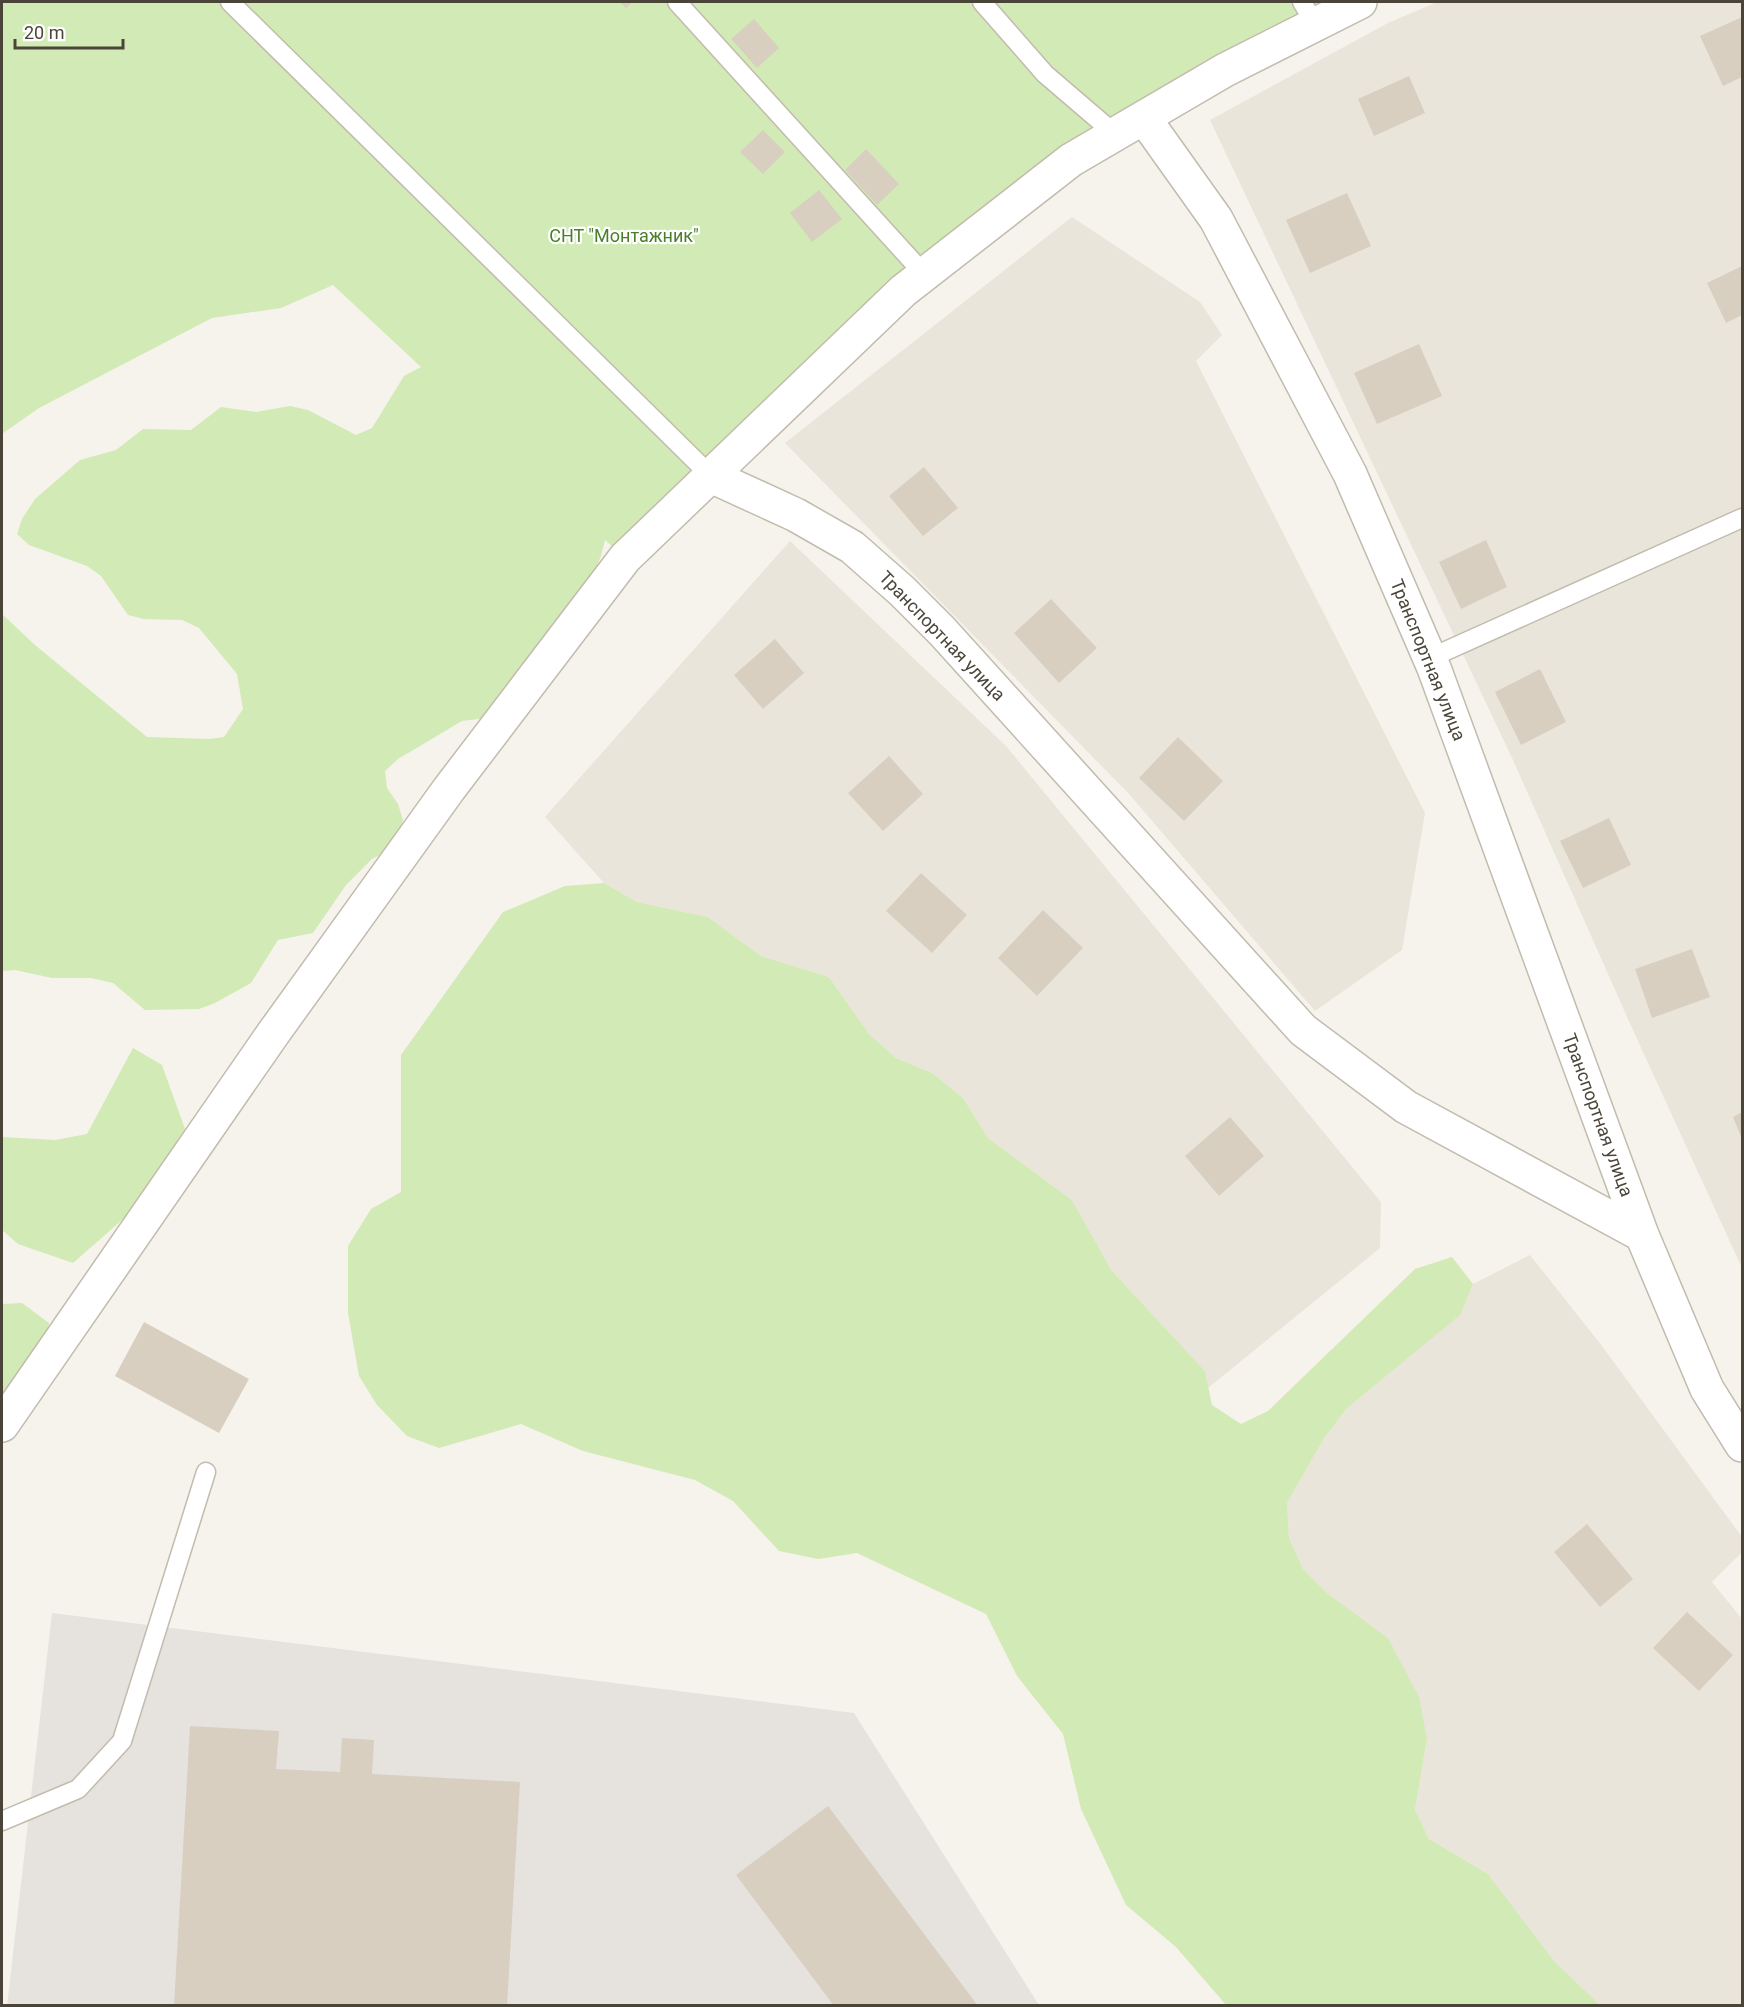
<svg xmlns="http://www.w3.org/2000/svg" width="1744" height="2007" font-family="Roboto,sans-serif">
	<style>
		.residential { fill: #eae5da }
		.industrial { fill: #e6e2dd }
		.green { fill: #d2eab5 }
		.building { fill: #d8cfc1 }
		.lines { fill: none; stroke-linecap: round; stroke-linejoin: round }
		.lane-casing { stroke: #c2bbae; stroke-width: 21 }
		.street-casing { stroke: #c2bbae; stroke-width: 36 }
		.lane { stroke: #fff; stroke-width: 18 }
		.street { stroke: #fff; stroke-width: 33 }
		.labels { text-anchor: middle; stroke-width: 4.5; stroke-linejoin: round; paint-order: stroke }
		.park-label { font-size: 18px; fill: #4a7f2a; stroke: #fff }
		.street-label { font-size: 18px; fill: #4b4439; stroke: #fff }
	</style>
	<rect width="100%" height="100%" fill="#f6f3ec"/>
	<!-- residential -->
	<path class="residential" d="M1437,2H1742V1268L1632,1028L1513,760L1210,120L1388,23Z
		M1072,217L1200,302L1222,335L1196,361L1425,813L1402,950L1315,1011L1129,794L785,443Z
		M790,541L1006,746L1381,1202L1380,1248L1208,1388L1205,1371L1112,1271L1072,1200L988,1138L963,1098L932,1073L896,1058L869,1034L829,977L761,956L708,917L637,902L604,883L545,817Z
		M1530,1255L1602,1346L1742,1537V1552L1712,1582L1742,1619V2005H1600L1555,1962L1488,1874L1429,1839L1415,1810L1427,1740L1388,1638L1327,1593L1303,1569L1289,1538L1287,1503L1323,1440L1346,1409L1459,1315L1473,1284Z"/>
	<!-- industrial -->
	<path class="industrial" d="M52,1613L854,1713L1039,2005L7,2006Z"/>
	<!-- green -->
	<path class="green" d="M2,2H1360L1071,160L625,558L605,540L601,556L572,623L496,717L462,721L398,759L385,771L387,788L398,804L403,820L398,837L387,851L372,859L346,885L313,933L278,940L251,983L215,1003L199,1009L145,1010L113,983L91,978H52L15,970L2,971V614L35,645L147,737L209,739L224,737L243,709L237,674L199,628L182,620L144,619L128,615L101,576L87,566L29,545L17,534L22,519L35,499L80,460L116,450L143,429L191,430L221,407L256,412L290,406L308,410L356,435L372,428L404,376L421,367L333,285L281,308L212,318L39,408L2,434Z
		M604,883L637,902L708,917L761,956L829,977L869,1034L896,1058L932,1073L963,1098L988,1138L1072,1200L1112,1271L1205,1371L1212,1405L1241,1424L1268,1411L1415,1269L1452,1257L1473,1284L1460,1315L1346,1409L1323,1440L1287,1503L1289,1538L1303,1569L1327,1593L1388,1638L1419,1697L1427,1739L1415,1810L1429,1839L1488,1874L1555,1962L1600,2005H1226L1176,1947L1126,1905L1081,1809L1063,1734L1017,1676L986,1614L857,1553L818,1559L779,1551L733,1501L695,1480L583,1451L521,1424L439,1448L407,1436L377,1405L359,1376L348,1313V1246L371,1209L401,1192V1055L503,912L565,886Z
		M133,1048L162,1065L185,1129L156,1190L73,1263L18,1244L2,1230V1137L55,1140L87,1134Z
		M22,1303L49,1323L47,1359L2,1401V1304Z"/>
	<!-- building -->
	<path class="building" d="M619,2H633L626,8Z
		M1742,17V77L1723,86L1700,36Z
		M754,19L779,48L757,68L731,39Z
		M1409,76L1425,113L1374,136L1358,99Z
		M763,130L785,152L763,174L740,152Z
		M866,149L899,184L877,205L845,170Z
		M819,190L842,219L812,242L790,213Z
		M1347,193L1371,246L1310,273L1286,220Z
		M1742,266V315L1726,323L1707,283Z
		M1419,344L1442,396L1377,424L1354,373Z
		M924,467L958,508L923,536L889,496Z
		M1486,540L1507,587L1461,609L1439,562Z
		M1051,599L1097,648L1059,683L1014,633Z
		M775,639L804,673L763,709L734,675Z
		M1540,669L1566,722L1521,745L1495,692Z
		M1178,737L1223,781L1184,821L1139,778Z
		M889,756L923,794L883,831L848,793Z
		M1609,818L1631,865L1583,888L1560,841Z
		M921,873L967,915L932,953L886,911Z
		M1043,910L1083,948L1037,996L998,958Z
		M1692,949L1710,997L1652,1018L1635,969Z
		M1742,1112V1139L1733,1117Z
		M1230,1117L1264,1156L1219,1196L1185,1156Z
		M144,1322L249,1379L219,1433L115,1376Z
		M1587,1524L1633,1579L1600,1607L1554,1552Z
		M1687,1612L1733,1655L1699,1691L1653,1648Z
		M190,1726L279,1731L276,1769L340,1772L342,1738L374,1740L372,1774L520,1782L507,2006H174Z
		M828,1806L978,2006H834L736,1875Z"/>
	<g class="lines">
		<!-- lane casing -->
		<g class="lane-casing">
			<path id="lane" d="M230,2L711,476
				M677,2L924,274
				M982,2L1045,74L1115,134
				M1302,2L1315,24
				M1430,658L1742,518
				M2,1821L78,1789L122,1741L206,1472"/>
		</g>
		<!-- street casing -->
		<g class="street-casing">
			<path id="street" d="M1144,118L1216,219L1350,474L1434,668L1642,1235L1707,1389L1742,1445
				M711,476L796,515L852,547L902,591L942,631L1303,1030L1406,1107L1642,1235
				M2,1425L272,1035L449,789L625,558L903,291L1071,160L1225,70L1360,2"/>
		</g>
		<!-- lane -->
		<use href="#lane" class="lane"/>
		<!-- street -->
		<use href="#street" class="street"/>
	</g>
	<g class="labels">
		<!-- park labels -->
		<g class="park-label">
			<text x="624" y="242">СНТ "Монтажник"</text>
		</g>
		<!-- street labels -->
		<g class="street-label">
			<text transform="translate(942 636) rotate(46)" y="6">Транспортная улица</text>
			<text transform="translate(1428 660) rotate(68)" y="6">Транспортная улица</text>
			<text transform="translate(1598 1115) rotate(70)" y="6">Транспортная улица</text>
		</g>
	</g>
	<!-- border -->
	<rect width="1744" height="2007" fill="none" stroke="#4b4439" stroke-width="6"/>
	<!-- scale -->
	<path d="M15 39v9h108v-9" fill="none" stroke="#4b4439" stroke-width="3"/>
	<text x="24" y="39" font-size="18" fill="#4b4439" stroke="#ffffff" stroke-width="4.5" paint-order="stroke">20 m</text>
</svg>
